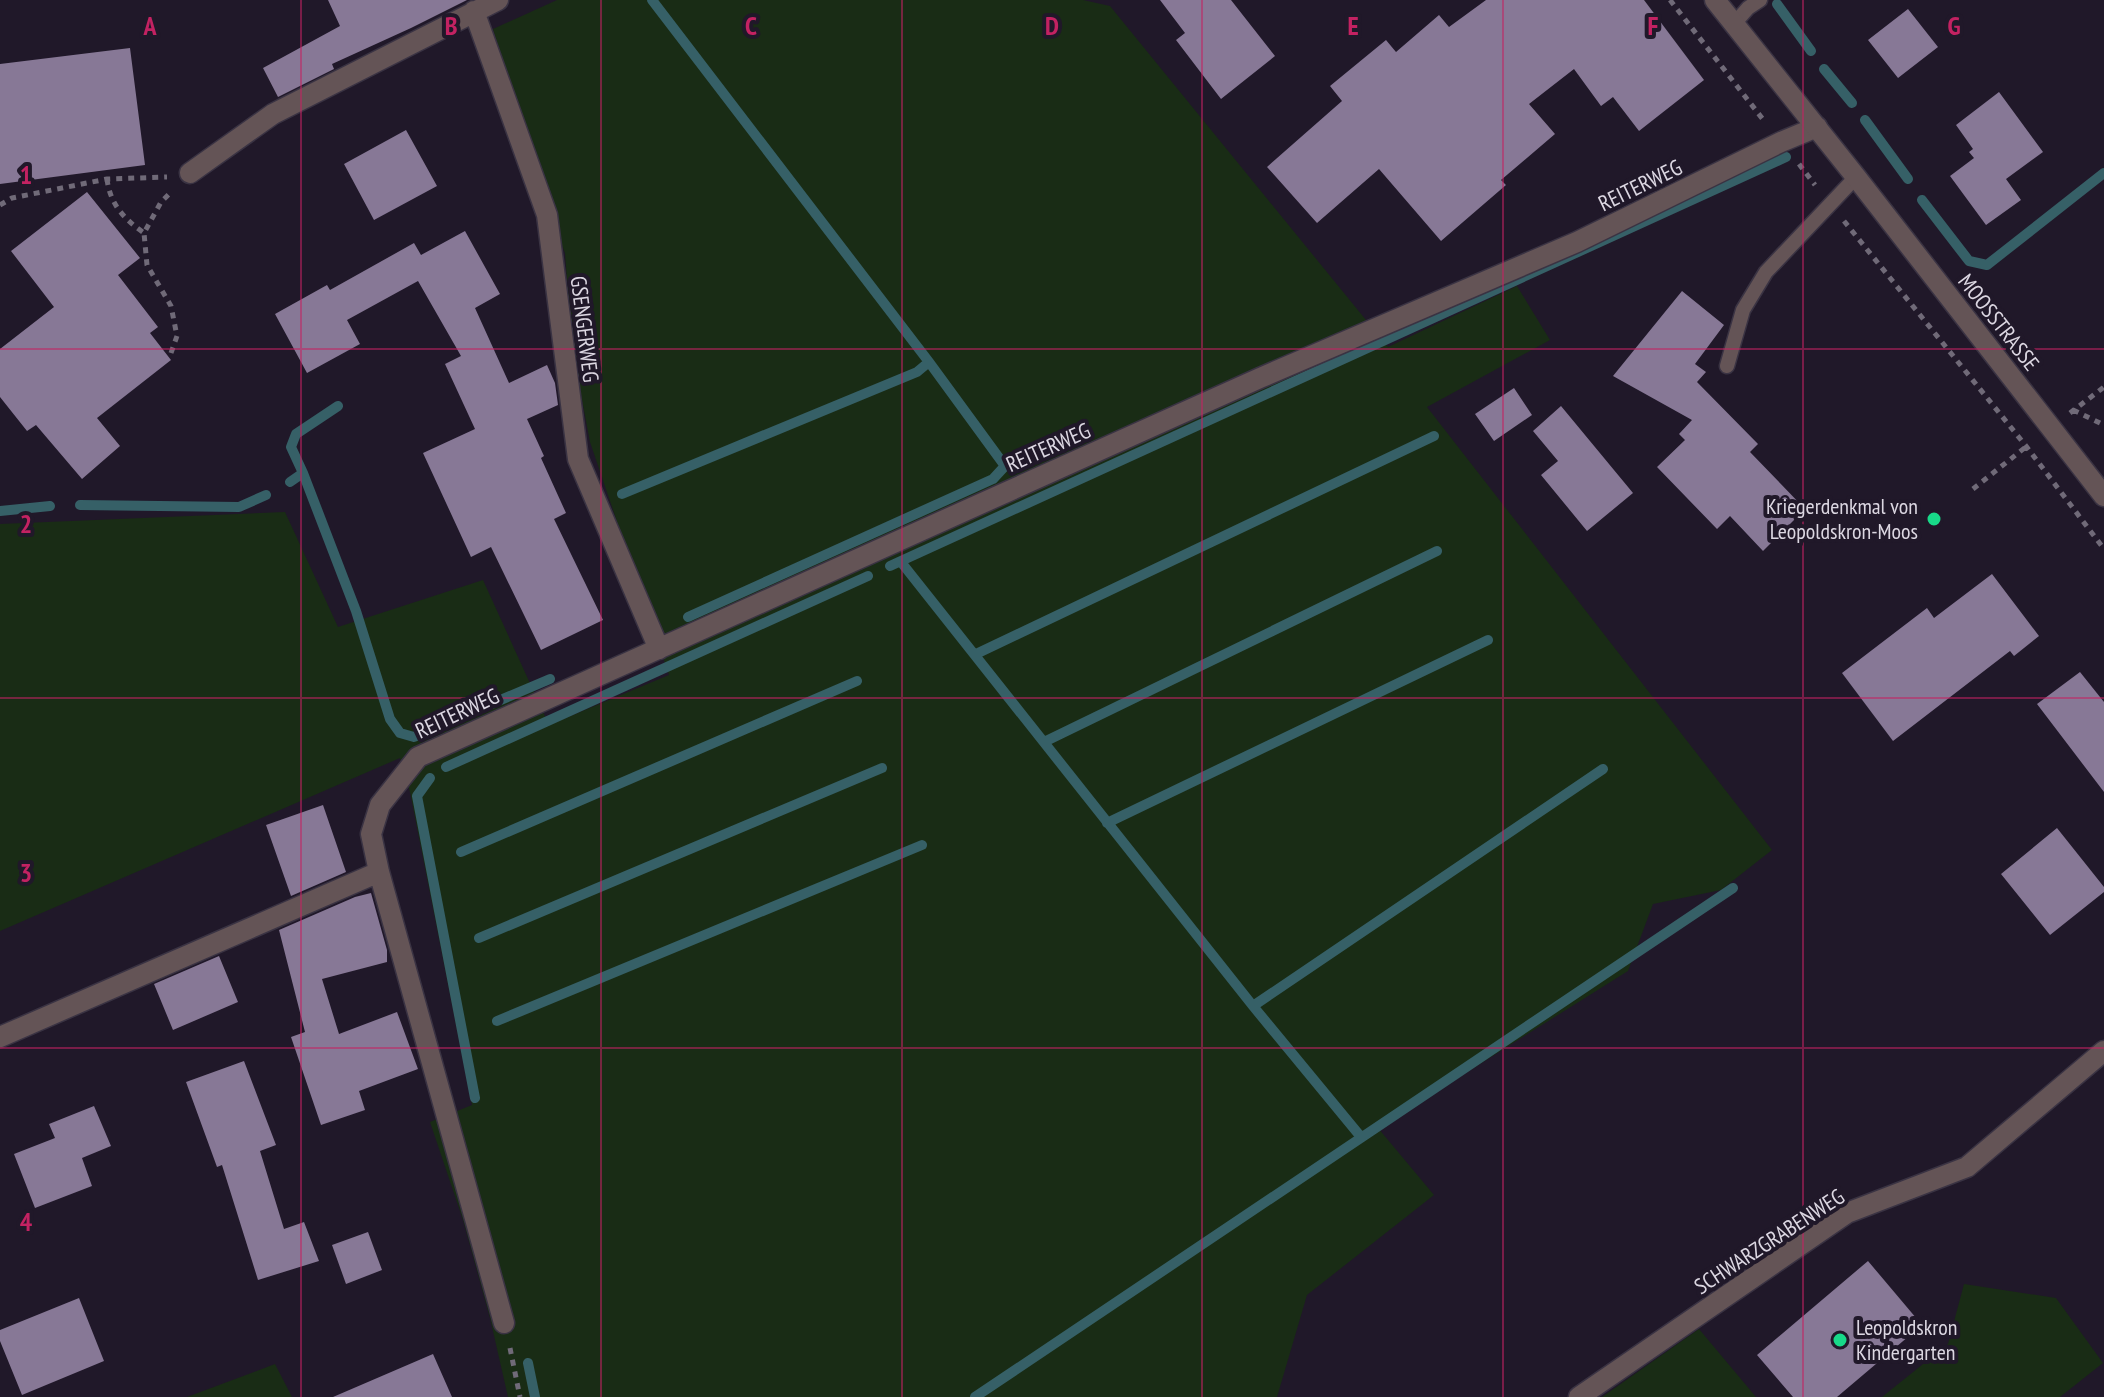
<svg xmlns="http://www.w3.org/2000/svg" width="2104" height="1397" font-family="'PT Sans Narrow',sans-serif">
	<style>
		.green { fill: #192c15 }
		.lines { fill: none; stroke-linecap: round; stroke-linejoin: round }
		.stream { stroke: #366067; stroke-width: 10 }
		.building { fill: #877896 }
		.service-casing { stroke: #3a3343; stroke-width: 17 }
		.minor-casing { stroke: #3a3343; stroke-width: 23 }
		.tertiary-casing { stroke: #3a3343; stroke-width: 23 }
		.path { stroke: #706a78; stroke-width: 5; stroke-dasharray: 6 6; stroke-linecap: butt }
		.service { stroke: #645456; stroke-width: 14 }
		.minor { stroke: #645456; stroke-width: 20 }
		.tertiary { stroke: #645456; stroke-width: 20 }
		.grid { fill: none; stroke: #c32262; stroke-width: 2; stroke-opacity: 0.55 }
		.poi-dot { fill: #18d989; stroke: #201829; stroke-width: 3 }
		.labels { text-anchor: middle; stroke-width: 8; stroke-linejoin: round; paint-order: stroke }
		.street-label { font-size: 22px; fill: #dcd7e2; stroke: #201829 }
		.poi-label { font-size: 22px; fill: #dcd7e2; stroke: #201829; text-anchor: end }
		.grid-label { font-size: 26px; text-anchor: middle; font-weight: bold; fill: #c32262; stroke: #201829; stroke-width: 8; stroke-linejoin: round; paint-order: stroke }
	</style>
	<rect width="100%" height="100%" fill="#201829"/>
	<!-- green -->
	<path class="green" d="M557,0H1083L1110,6L1388,347L1517,286L1550,340L1427,407L1772,850L1721,890L1653,904L1628,971L1378,1128L1434,1195L1307,1295L1277,1397H508L490,1318L463,1220L430,1122L472,1105L410,792L400,758L0,931V524L285,512L338,627L483,580L549,725L669,675L590,442L572,347L565,253L553,222L493,29Z
		M1964,1284L2056,1298L2103,1363L2060,1397H1882L1948,1344Z
		M1699,1329L1756,1397H1602Z
		M275,1364L292,1397H187Z"/>
	<g class="lines">
		<!-- stream -->
		<path class="stream" d="M652,0L929,362L1005,466L993,479L688,617
			M1777,4L1811,51
			M1824,69L1852,103
			M1865,120L1908,179
			M1922,200L1969,261L1987,265L2104,173
			M303,473L291,447L296,434L338,406
			M290,482L303,473L356,611L390,719L400,733L414,737L550,679
			M622,494L917,372L929,362
			M80,505L239,507L266,495
			M0,511L50,506
			M901,562L1253,1006L1361,1137
			M890,566L1786,157
			M976,654L1434,436
			M1044,742L1437,551
			M446,767L868,576
			M430,778L417,796L475,1098
			M1107,823L1488,640
			M461,852L857,681
			M479,938L882,768
			M1253,1006L1603,769
			M497,1021L922,845
			M528,1363L535,1397
			M975,1397L1733,888"/>
	</g>
	<!-- building -->
	<path class="building" d="M328,0H467L411,28L332,64L334,69L278,97L263,68L340,26Z
		M1160,0H1231L1275,56L1221,99L1176,40L1185,33Z
		M1486,0H1644L1704,80L1639,131L1613,97L1601,106L1574,69L1529,104L1555,134L1501,180L1506,185L1441,241L1379,169L1317,223L1267,167L1342,101L1330,86L1386,40L1396,52L1439,15L1449,27Z
		M1908,9L1938,47L1898,78L1868,40Z
		M130,48L145,165L0,184V64Z
		M1999,92L2043,152L2006,179L2021,200L1986,225L1950,176L1974,158L1969,152L1973,149L1956,125Z
		M406,130L437,186L374,220L344,164Z
		M87,192L140,258L118,275L158,327L150,333L171,360L97,418L120,446L82,479L36,425L27,431L0,397V349L54,307L11,251Z
		M465,231L500,294L475,308L509,383L547,365L555,383L558,405L527,419L544,456L541,458L566,513L554,519L603,620L541,650L491,547L471,557L423,453L475,429L445,364L461,356L418,281L347,320L360,344L307,373L275,314L327,285L330,290L414,243L421,255Z
		M1682,291L1724,325L1695,364L1706,372L1697,382L1758,444L1750,452L1805,509L1763,551L1730,516L1717,529L1657,467L1685,440L1679,434L1692,420L1613,376Z
		M1514,388L1532,415L1494,441L1475,414Z
		M1561,406L1633,493L1587,531L1541,475L1558,461L1533,431Z
		M1992,574L2039,636L2014,656L2010,651L1893,741L1842,673L1927,608L1934,618Z
		M2080,672L2104,702V792L2037,704Z
		M323,805L346,872L291,896L266,825Z
		M2057,828L2104,887V892L2050,935L2001,874Z
		M371,893L387,950V962L322,979L339,1034L397,1012L418,1069L359,1091L365,1110L321,1125L291,1037L305,1032L279,930L355,897Z
		M219,956L238,1002L173,1030L154,984Z
		M244,1061L276,1145L260,1151L284,1229L304,1222L319,1261L258,1280L222,1165L217,1167L186,1082Z
		M94,1106L111,1146L82,1158L92,1186L35,1208L14,1154L55,1138L49,1124Z
		M368,1232L382,1270L346,1284L332,1245Z
		M1868,1261L1922,1325L1837,1397H1793L1757,1355Z
		M79,1298L104,1361L22,1395L0,1341V1330Z
		M433,1354L452,1397H333Z"/>
	<g class="lines">
		<!-- service casing -->
		<g class="service-casing">
			<path id="service" d="M1734,24L1748,8L1760,0
				M1727,366L1743,310L1766,272L1856,177"/>
		</g>
		<!-- minor casing -->
		<g class="minor-casing">
			<path id="minor" d="M474,11L547,215L578,459L659,649
				M190,173L273,114L498,0
				M0,1037L379,872
				M504,1323L379,872L371,834L380,805L418,757L1260,378L1577,242L1781,142L1817,127
				M1579,1397L1847,1213L1967,1167L2104,1051"/>
		</g>
		<!-- tertiary casing -->
		<g class="tertiary-casing">
			<path id="tertiary" d="M1715,0L1856,177L2104,496"/>
		</g>
		<!-- path -->
		<path class="path" d="M1670,0L1765,122
			M1799,164L1815,185
			M107,179C110,204 124,219 144,233
			M0,205L12,198L107,179L167,177
			M1844,221L2026,446L2104,549
			M171,353L177,336L171,306L147,265L144,233L161,202L172,191
			M2073,410L2104,425
			M2070,413L2104,387
			M1973,489L2027,446
			M510,1348L520,1397"/>
		<!-- service -->
		<use href="#service" class="service"/>
		<!-- minor -->
		<use href="#minor" class="minor"/>
		<!-- tertiary -->
		<use href="#tertiary" class="tertiary"/>
	</g>
	<!-- grid -->
	<path class="grid" d="M301,0V1397M601,0V1397M902,0V1397M1202,0V1397M1503,0V1397M1803,0V1397M0,349H2104M0,698H2104M0,1048H2104"/>
	<!-- markers -->
	<g class="poi-dot">
		<circle cx="1934" cy="519" r="8"/>
		<circle cx="1840" cy="1340" r="8"/>
	</g>
	<g class="labels">
		<!-- street labels -->
		<g class="street-label">
			<text transform="translate(1640 185) rotate(-26)" y="8">REITERWEG</text>
			<text transform="translate(1999 322) rotate(52)" y="8">MOOSSTRASSE</text>
			<text transform="translate(585 329) rotate(83)" y="8">GSENGERWEG</text>
			<text transform="translate(1048 447) rotate(-24)" y="8">REITERWEG</text>
			<text transform="translate(457 713) rotate(-25)" y="8">REITERWEG</text>
			<text transform="translate(1769 1241) rotate(-33)" y="8">SCHWARZGRABENWEG</text>
		</g>
		<!-- poi labels -->
		<g class="poi-label">
			<text x="1918" y="514">Kriegerdenkmal von<tspan x="1918" dy="25">Leopoldskron-Moos</tspan></text>
			<text x="1856" y="1335" text-anchor="start">Leopoldskron<tspan x="1856" dy="25">Kindergarten</tspan></text>
		</g>
	</g>
	<g class="grid-label">
		<text x="150" y="35">A</text>
		<text x="451" y="35">B</text>
		<text x="751" y="35">C</text>
		<text x="1052" y="35">D</text>
		<text x="1353" y="35">E</text>
		<text x="1653" y="35">F</text>
		<text x="1954" y="35">G</text>
		<text x="26" y="184">1</text>
		<text x="26" y="533">2</text>
		<text x="26" y="882">3</text>
		<text x="26" y="1231">4</text>
	</g>
</svg>
